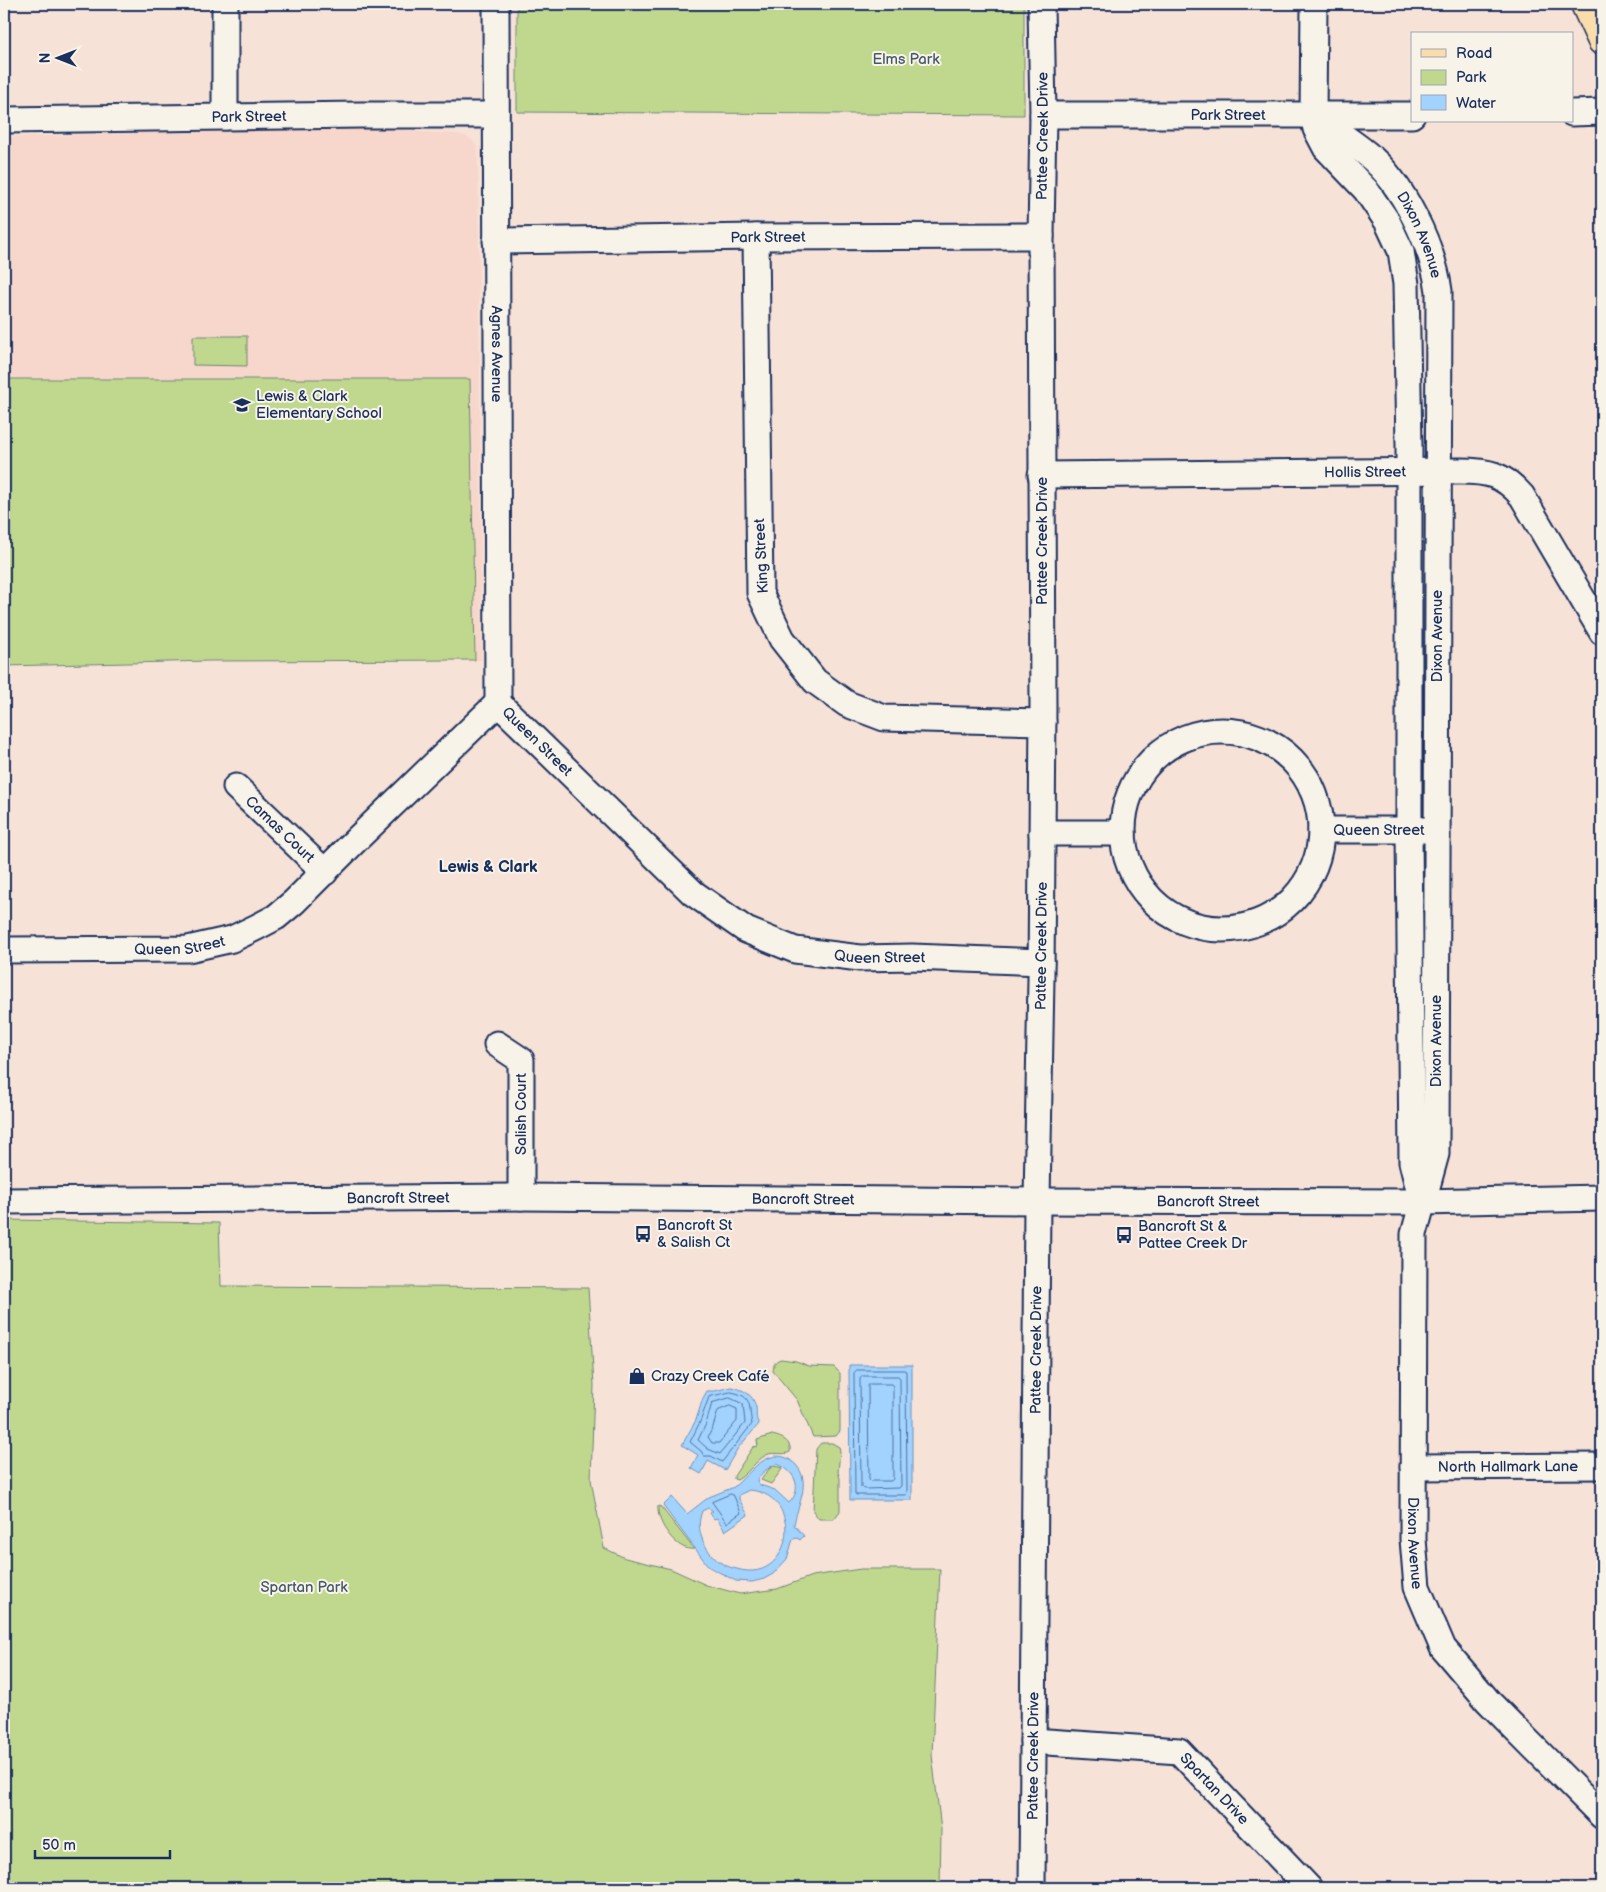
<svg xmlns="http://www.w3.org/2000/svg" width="1606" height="1892" font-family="'Balsamiq Sans',sans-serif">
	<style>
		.built { fill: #f7d7cb }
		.green { fill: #c0d88e; stroke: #6e8476 }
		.water { fill: #a1d3fe; stroke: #6b91be; fill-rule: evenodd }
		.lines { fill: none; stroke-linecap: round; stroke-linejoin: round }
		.shore { stroke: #51719e; stroke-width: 1 }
		.minor-casing { stroke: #1b2f5e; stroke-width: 29 }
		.major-casing { stroke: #1b2f5e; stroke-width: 31 }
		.minor { stroke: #f7f3e8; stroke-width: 25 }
		.major { stroke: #faddab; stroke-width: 28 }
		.labels { text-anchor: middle; stroke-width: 4; stroke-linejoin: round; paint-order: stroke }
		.park-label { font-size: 15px; fill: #44596a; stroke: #f7f3e8 }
		.street-label { font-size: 15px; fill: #1b2f5e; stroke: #f7f3e8 }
		.poi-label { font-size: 15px; fill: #1b2f5e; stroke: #f7f3e8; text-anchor: start }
		.neighbourhood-label { font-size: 16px; font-weight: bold; fill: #1b2f5e; stroke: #f7f3e8 }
	</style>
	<rect width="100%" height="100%" fill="#f7e2d7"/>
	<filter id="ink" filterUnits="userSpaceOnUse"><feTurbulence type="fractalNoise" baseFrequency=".02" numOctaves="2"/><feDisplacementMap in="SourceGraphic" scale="10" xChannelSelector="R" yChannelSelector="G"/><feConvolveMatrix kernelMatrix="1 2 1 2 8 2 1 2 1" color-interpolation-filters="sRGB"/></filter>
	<g filter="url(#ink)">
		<!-- built -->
		<path class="built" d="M351,127L457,134L466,136L473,141L478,149L482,660L210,661L4,666V137Z"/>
		<!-- green -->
		<path class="green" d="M517,4H1024V115L517,112Z
			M193,336H247V366L193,365Z
			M4,379H470L475,660L210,661L4,666Z
			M4,1220L219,1223L221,1286L588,1288L594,1385L591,1480L604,1548L625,1558L671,1569L706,1585L740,1594L777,1589L812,1576L861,1569H940L932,1755L941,1829L940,1888H4Z
			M781,1359L796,1361L809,1366L834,1367L840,1373V1431L836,1436L813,1437L797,1400L773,1371C774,1364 774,1361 781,1359Z
			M772,1435C781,1437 792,1441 790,1452C783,1456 774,1451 766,1455C755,1461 748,1474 737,1480L734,1479V1476L753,1447L758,1446L757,1440Z
			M821,1443H832L839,1447L840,1451L838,1472L840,1478V1511L834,1519H819L813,1511L816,1449Z
			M774,1466L783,1468L771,1484L761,1480L769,1469Z
			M658,1506L661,1507L694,1549C677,1552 656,1522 658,1506Z"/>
		<!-- water -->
		<path class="water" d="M849,1365H912V1500H850Z
			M731,1387C743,1389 753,1394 756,1407C757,1413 755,1418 759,1424L738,1448L725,1470L708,1461L701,1474L691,1468L698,1455L682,1445L696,1420L703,1398L707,1391H715Z
			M775,1456C784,1456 789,1458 796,1465C812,1483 797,1505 794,1525L804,1536L800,1540L797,1538L793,1539L787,1559L773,1574L764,1579L752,1582L736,1581L709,1567L663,1506L672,1497L687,1514L709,1497L734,1487L758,1464L766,1459ZM777,1464C794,1470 804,1488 789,1503L775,1490L760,1485L757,1481C760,1473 769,1467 777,1464ZM749,1490C806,1494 793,1586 737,1569C727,1567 717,1562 711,1554C701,1541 696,1527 702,1511L708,1508L713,1511L710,1513L714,1519L717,1518L725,1531L748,1515L739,1499V1495Z"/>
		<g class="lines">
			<!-- shore -->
			<path class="shore" d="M857,1370H904L906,1371L907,1492L906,1495H857L855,1494L854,1373Z
				M863,1376H898L900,1378L901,1486L899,1488L864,1489L861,1487L860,1379Z
				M870,1384H891L893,1386V1479L891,1481H871L869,1479L868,1386Z
				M731,1392C754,1396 748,1406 752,1424L722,1462L711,1456H704L701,1451L690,1442L700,1422L709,1397Z
				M730,1398L743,1404L745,1423L720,1454L708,1449L698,1440L706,1424L712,1403Z
				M730,1406L737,1409V1421L719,1443H712L708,1437L713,1427L718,1411Z
				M731,1494L734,1496L741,1513L727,1523L712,1502Z"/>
			<!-- minor casing -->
			<g class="minor-casing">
				<g id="minor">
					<path d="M225,4V117"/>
					<path id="s1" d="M496,4L498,703"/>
					<path d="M1314,4L1313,116L1316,129L1326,148L1366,190L1387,221L1401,251L1406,284L1409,446V830L1412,1162L1422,1202"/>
					<path d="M1572,113L1602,112"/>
					<path id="s2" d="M1043,115H1412"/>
					<path id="s3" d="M1313,116C1331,128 1350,140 1367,154C1403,183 1433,246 1439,291L1436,1154L1414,1234L1413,1539L1417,1587L1443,1648L1488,1701L1602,1816"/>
					<path id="s4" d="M4,120L361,115H495"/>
					<path d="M756,237L760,593L782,639L815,681L847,704L884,718L1043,722"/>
					<path id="s5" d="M496,241L756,237L1041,236"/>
					<path id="s6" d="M1041,475L1460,471C1488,471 1503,474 1522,496L1602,632"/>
					<path id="s7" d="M498,703L693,893L746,930L795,950L860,958L912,957L1041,962"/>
					<circle cx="1222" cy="830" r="99"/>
					<path id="s8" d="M236,787L325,872"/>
					<path id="s9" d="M1321,830H1426"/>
					<path d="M1042,833H1123"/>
					<path id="s10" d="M4,950L188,949L232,939L257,927L276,917L294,902L356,840L498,703"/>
					<path d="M497,1044L521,1060V1197"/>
					<path id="s11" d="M4,1201L521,1197L1037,1201L1422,1202L1602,1198"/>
					<path id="s12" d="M1413,1467L1602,1466"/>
					<path id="s13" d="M1033,1741L1179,1751L1309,1888"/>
					<path id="s14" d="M1032,1888L1037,1201L1041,978L1043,707L1041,236L1043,115L1041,4"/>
				</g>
			</g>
			<!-- major casing -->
			<g class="major-casing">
				<path id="major" d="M1585,4L1602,41"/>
			</g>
			<!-- minor -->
			<use href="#minor" class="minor"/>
			<!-- major -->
			<use href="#major" class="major"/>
		</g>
	</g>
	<!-- icons -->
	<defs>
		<g id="school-bare" transform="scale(1.35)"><path d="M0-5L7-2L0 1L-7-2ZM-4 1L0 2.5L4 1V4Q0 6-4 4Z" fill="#1b2f5e" stroke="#f7f3e8" stroke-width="2.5" paint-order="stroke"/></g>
		<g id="bus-bare" transform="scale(1.35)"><path d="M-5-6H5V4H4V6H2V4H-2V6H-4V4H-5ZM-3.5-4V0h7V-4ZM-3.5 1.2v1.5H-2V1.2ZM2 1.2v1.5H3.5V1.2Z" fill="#1b2f5e" stroke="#f7f3e8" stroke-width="2.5" paint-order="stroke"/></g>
		<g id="shop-bare" transform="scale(1.35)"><path d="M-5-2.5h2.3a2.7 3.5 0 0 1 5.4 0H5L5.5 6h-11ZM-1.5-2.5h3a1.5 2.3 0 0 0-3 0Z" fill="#1b2f5e" stroke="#f7f3e8" stroke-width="2.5" paint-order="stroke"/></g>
	</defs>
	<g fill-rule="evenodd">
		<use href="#school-bare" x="242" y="405"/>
		<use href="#bus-bare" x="643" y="1234"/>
		<use href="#bus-bare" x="1124" y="1235"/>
		<use href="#shop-bare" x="637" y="1376"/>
	</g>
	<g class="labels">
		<!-- park labels -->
		<g class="park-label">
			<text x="906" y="64">Elms Park</text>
			<text x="304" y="1592">Spartan Park</text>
		</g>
		<!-- street labels -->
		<g class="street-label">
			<text dy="5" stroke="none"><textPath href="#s2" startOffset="185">Park Street</textPath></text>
			<text dy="5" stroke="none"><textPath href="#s4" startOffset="245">Park Street</textPath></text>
			<text dy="5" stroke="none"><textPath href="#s14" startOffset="1752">Pattee Creek Drive</textPath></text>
			<text dy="5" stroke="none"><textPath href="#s3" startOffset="164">Dixon Avenue</textPath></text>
			<text dy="5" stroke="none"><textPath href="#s5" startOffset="272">Park Street</textPath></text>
			<text dy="5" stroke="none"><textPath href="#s1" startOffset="350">Agnes Avenue</textPath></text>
			<text dy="5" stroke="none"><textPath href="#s6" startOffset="324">Hollis Street</textPath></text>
			<text transform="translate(1042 541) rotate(-90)" y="5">Pattee Creek Drive</text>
			<text transform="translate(761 556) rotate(-93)" y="5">King Street</text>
			<text transform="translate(1437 636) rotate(-90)" y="5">Dixon Avenue</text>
			<text dy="5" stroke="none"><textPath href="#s7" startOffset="55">Queen Street</textPath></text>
			<text dy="5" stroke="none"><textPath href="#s8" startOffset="61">Camas Court</textPath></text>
			<text dy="5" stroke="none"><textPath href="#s9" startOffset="58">Queen Street</textPath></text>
			<text dy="5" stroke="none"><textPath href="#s10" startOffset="176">Queen Street</textPath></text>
			<text dy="5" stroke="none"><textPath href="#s14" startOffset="942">Pattee Creek Drive</textPath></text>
			<text dy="5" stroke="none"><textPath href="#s7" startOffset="475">Queen Street</textPath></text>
			<text transform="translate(1436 1041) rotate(-90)" y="5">Dixon Avenue</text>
			<text transform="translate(521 1114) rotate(-90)" y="5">Salish Court</text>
			<text dy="5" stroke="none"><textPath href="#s11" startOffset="394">Bancroft Street</textPath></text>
			<text dy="5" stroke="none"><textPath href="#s11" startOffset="799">Bancroft Street</textPath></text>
			<text dy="5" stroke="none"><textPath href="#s11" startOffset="1204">Bancroft Street</textPath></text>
			<text dy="5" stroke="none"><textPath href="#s14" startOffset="538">Pattee Creek Drive</textPath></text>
			<text dy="5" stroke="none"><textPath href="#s12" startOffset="95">North Hallmark Lane</textPath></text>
			<text dy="5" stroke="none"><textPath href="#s3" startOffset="1479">Dixon Avenue</textPath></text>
			<text dy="5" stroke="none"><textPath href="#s14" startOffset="132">Pattee Creek Drive</textPath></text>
			<text dy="5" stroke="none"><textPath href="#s13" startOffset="198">Spartan Drive</textPath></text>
		</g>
		<!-- poi labels -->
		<g class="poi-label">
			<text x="256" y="401">Lewis &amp; Clark<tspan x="256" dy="17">Elementary School</tspan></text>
			<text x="657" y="1230">Bancroft St<tspan x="657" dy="17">&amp; Salish Ct</tspan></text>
			<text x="1138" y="1231">Bancroft St &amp;<tspan x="1138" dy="17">Pattee Creek Dr</tspan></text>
			<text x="651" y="1381">Crazy Creek Café</text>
		</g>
		<!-- neighbourhood labels -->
		<g class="neighbourhood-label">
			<text x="488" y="872">Lewis &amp; Clark</text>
		</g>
	</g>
	<!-- margin -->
	<rect width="1606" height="1892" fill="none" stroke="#f7f3e8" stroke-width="20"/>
	<rect x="10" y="10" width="1586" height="1872" fill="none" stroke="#1b2f5e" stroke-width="2" filter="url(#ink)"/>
	<!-- legend -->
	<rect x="1411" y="32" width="162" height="90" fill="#f7f3e8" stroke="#9fa5b1"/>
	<rect x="1421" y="49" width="25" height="8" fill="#faddab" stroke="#9fa5b1"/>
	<text x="1456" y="58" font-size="15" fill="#1b2f5e">Road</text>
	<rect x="1421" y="70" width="25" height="15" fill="#c0d88e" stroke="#9fa5b1"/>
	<text x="1456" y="82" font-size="15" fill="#1b2f5e">Park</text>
	<rect x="1421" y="95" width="25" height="15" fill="#a1d3fe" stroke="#9fa5b1"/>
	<text x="1456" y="108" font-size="15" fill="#1b2f5e">Water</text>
	<!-- north arrow -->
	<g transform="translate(58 58) rotate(270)" stroke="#f7f3e8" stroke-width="4" paint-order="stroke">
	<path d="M0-4L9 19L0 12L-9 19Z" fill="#1b2f5e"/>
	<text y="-8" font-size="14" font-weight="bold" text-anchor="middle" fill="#1b2f5e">N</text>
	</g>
	<!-- scale -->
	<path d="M35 1850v8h135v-8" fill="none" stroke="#1b2f5e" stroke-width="2.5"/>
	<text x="42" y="1850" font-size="15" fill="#1b2f5e" stroke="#f7f3e8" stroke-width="4" paint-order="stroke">50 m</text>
</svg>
